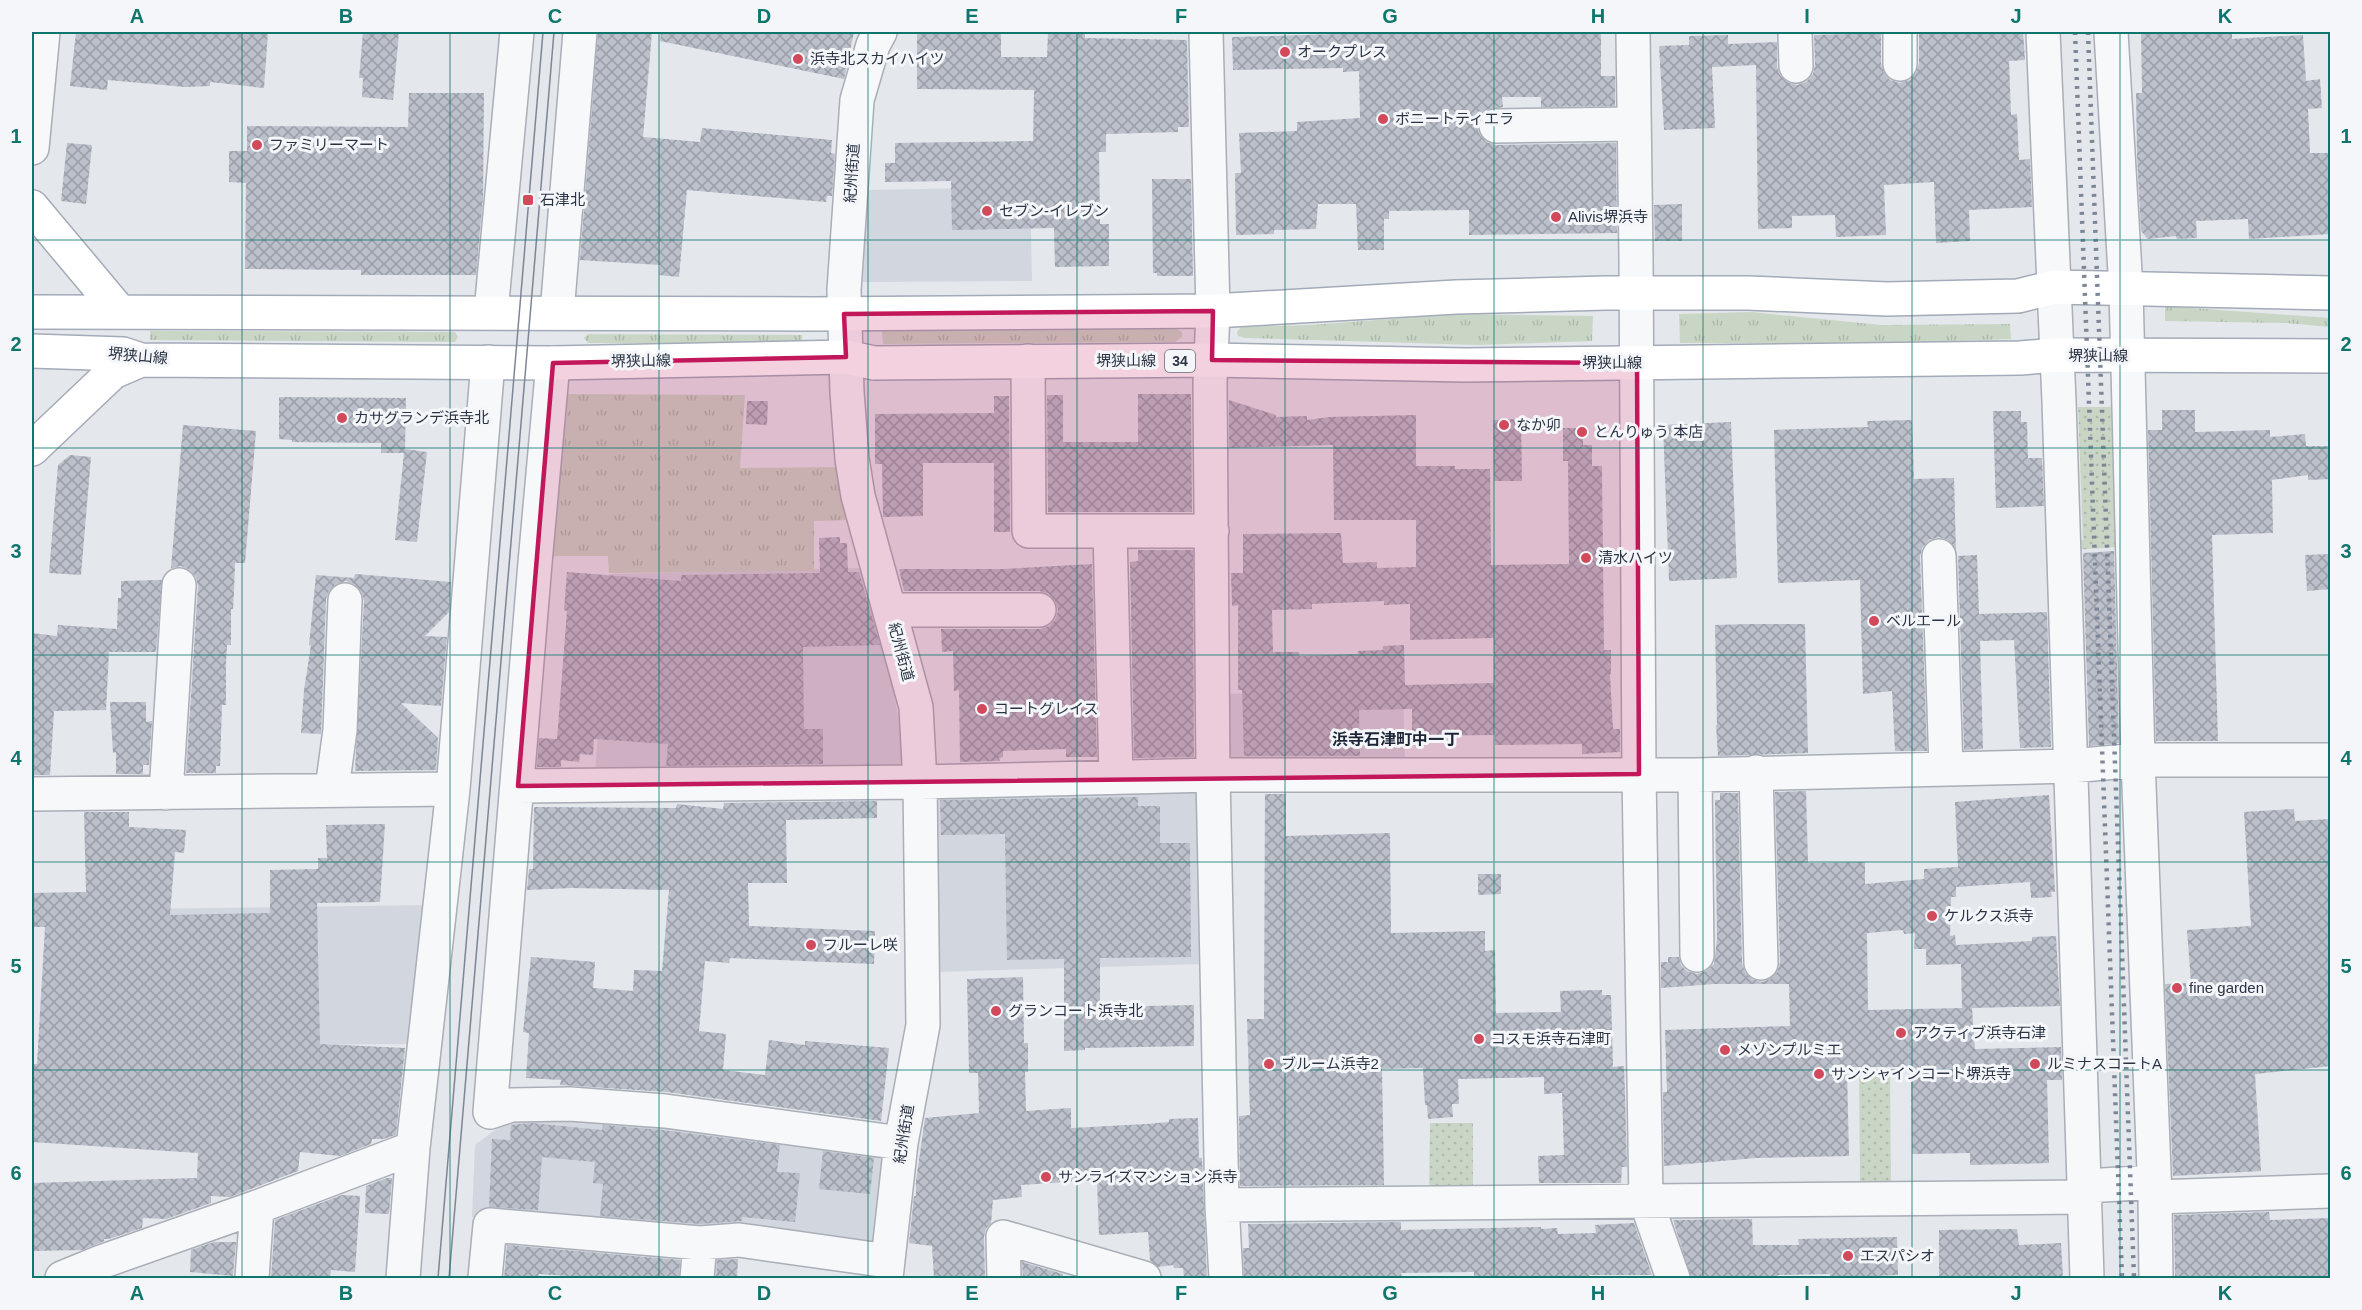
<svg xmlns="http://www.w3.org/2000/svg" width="2362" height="1310" font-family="Helvetica,'Noto Sans JP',sans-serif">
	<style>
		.built { fill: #d2d6de }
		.grass { fill: url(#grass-tufts) }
		.park { fill: url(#park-dots) }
		.building { fill: url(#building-cross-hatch); fill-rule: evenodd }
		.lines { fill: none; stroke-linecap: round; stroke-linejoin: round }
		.minor-casing { stroke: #a9aeb7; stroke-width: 36 }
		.major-casing { stroke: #a3abb8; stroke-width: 36 }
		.minor { stroke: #f7f8fa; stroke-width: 33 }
		.major { stroke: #fff; stroke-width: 33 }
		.tram { stroke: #7d8696; stroke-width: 1.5 }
		.rail { stroke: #7d8696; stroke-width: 4.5; stroke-dasharray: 3 6; stroke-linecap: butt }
		.marked { fill: #c2185b; fill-opacity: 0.2; stroke: #c2185b; stroke-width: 4.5; stroke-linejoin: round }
		.grid { fill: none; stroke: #0f766e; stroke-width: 1.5; stroke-opacity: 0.55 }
		.poi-dot { fill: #d1495b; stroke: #f4f6f9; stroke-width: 2 }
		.labels { text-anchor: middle; stroke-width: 6; stroke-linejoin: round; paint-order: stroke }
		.shield { fill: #f4f6f9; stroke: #676e7b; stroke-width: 1.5 }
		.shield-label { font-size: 14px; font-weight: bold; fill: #2b3445 }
		.poi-label { font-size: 15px; fill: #2b3445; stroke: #f4f6f9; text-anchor: start }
		.street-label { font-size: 15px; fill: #2b3445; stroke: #f4f6f9 }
		.neighbourhood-label { font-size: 16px; font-weight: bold; fill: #1d2536; stroke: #f4f6f9 }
		.neatline { fill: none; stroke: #0f766e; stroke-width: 2 }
		.grid-label { font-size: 20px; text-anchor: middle; font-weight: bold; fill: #0f766e }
	</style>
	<defs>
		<pattern id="grass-tufts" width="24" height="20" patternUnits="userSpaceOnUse" patternTransform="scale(1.5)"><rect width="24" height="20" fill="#c9d6c5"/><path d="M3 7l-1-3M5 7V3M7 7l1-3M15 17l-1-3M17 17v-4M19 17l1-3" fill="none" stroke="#adb8ab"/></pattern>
		<pattern id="park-dots" width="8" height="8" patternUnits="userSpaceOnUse" patternTransform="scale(1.5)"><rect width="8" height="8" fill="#c9d6c5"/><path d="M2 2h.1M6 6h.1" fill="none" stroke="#adb8ab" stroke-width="1.8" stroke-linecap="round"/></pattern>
		<pattern id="building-cross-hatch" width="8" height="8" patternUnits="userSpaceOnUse" patternTransform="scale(1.5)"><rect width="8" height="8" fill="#bbc0ca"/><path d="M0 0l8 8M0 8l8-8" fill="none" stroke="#989da6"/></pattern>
	</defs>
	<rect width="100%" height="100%" fill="#e4e7ec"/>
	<!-- built -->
	<path class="built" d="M1030,187L1032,281L863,282L866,190Z
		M861,568L892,684L901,733V769L595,774L609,574Z
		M1403,689L1405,762L1233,766L1224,756L1223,694Z
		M1189,786L1202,801V964L937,972L928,809L939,794Z
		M430,905L417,1044L126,1046L137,909Z
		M521,1116H549L878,1150L889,1166L879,1241L866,1250L472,1217L475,1145L503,1124Z"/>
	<!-- grass -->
	<path class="grass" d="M2165,306L2330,318V327L2285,323L2165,321Z
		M1751,312L1881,325L2010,324L2011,339L1882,343H1680L1679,314Z
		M1457,314L1593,316L1592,341L1479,345L1245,338L1238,336L1237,332L1241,327L1310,325Z
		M1176,329L1182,332V337L1175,342L883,344L882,331Z
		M150,331L455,332L458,337L455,342L150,340Z
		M588,334L802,335V344L588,343L584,338Z
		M562,394L745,395L740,468L840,467L852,520L814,521V571L609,573L608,556H547Z"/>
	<!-- park -->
	<path class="park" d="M2078,407H2114L2119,547L2073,550V541L2083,540Z
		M1859,1074H1890L1891,1186H1860Z
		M1430,1123H1473V1193L1429,1192Z"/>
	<!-- building -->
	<path class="building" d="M76,32H268L264,88L210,82V86L185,87L108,80L107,90L70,86Z
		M363,32H399L393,100L362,97L363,78H359Z
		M598,32H652L643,137L700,142L702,128L832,140L831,153L835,154L832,196H827L826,202L687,190L679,277L659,275L660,265L580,260Z
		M661,32H854L844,79L660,41Z
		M1048,32H1085V38L1187,40L1189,127H1178V132L1106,134V152H1099L1100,224H1109V266L1055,267L1054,228L952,230L951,181L885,182V163H895V143L1033,141L1034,90L917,89V33H1001V57H1047Z
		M1341,32H1601V76H1615V106L1541,107V97H1502L1503,107L1486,110L1479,117L1477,127L1480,135L1486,142L1496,145L1616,143L1617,233L1469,235V210L1389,211V219H1384V250H1358L1356,204H1318L1316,229L1274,230V234L1236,235L1235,173H1241L1239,133L1297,131V122L1360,118L1359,71L1343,72V68L1233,70L1232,37L1341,34Z
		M1854,32H1881V64L1884,73L1890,80L1899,83L1910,80L1916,73L1919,64V32H2023L2025,60L2009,61L2011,115L2017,114L2019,160L2030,159L2032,207L1969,210L1970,241L1936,243L1934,182L1884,185L1886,235L1836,237L1835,215L1792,216V228L1758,229L1756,65L1712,67L1715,128L1664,130L1659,46L1689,45V36L1728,35V44L1777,42V67L1780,75L1787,82L1797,85L1806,82L1813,74L1815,65L1814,35L1854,34Z
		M2141,32H2232V39L2303,35L2306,81L2320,79L2322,108L2308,109L2310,153H2331V234L2249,239L2248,219L2196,221L2197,238L2177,239L2176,236L2148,239L2141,231L2137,155L2136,93H2142Z
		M409,93H484L483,198L476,275H361V270L245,269L246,183L229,182V151H247V126L408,127Z
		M67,143L92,145L86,204L61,201Z
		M1152,179H1191L1193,276H1157V273H1153Z
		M1682,204V241H1655L1654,205Z
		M1138,394H1191L1192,512H1048L1047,395H1063V442H1138Z
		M994,396H1009L1010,532H994V463H923V516L883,517L882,464H875V414L994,413Z
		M279,397L406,398L405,449L427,452L417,542L395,540L404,453H381V443L292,442V440L279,439Z
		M1229,400L1276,415V417L1307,416V420L1329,417L1416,415V466H1455V469H1490L1491,565L1569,564L1568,461H1563V428H1583V445H1592V466H1602L1604,650H1611V674H1610L1613,729H1620V752L1582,754V744L1495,745V735L1412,736V709L1359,710L1360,756H1244L1242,690H1238V605L1232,606L1231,573H1243V534L1341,533L1343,563L1377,562V568L1416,567V520H1334L1333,445L1229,448ZM1384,601V605L1410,604V640L1494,638V683L1405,685L1404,645L1383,646V650L1358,651V654L1299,656V652H1273L1272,610L1312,609V604Z
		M747,401H768L767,425L746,424Z
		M2162,410H2195V432L2270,430V437L2305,434L2306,446H2331V479L2308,480V475L2272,480L2273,533L2212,535L2218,741H2156L2148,430H2162Z
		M1993,411H2021V422H2027L2028,458H2042L2044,506L1996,508Z
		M1521,419L1522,481H1494L1493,420Z
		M1912,420L1914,479L1954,478L1956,551L1948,540L1939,537L1929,540L1922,548L1920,557L1927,751H1895L1892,691L1863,694L1860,580L1778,583L1774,430L1868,427L1867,421Z
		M1731,422L1737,578L1669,581L1663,425Z
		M183,425L256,431L245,563H235L234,592L233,609H231V645H227L226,662V705H222L220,766H216V773H186L198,586L196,577L190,570L181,566L171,568Z
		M70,455L91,457L81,575L49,573L58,465Z
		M840,537V543H847L848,572H859L880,645L803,647L804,729H823V764L666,766L668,744L594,739L593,755L580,754L579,762L561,760V767H537L539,738L557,739L567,611L564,610L567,572L681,581V575L820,573L819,538Z
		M1138,550H1193L1194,757L1134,758L1130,562L1138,561Z
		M2114,551L2119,743L2089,746L2083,553Z
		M2331,554V589L2307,591L2305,555Z
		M1977,555L1979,614L2047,612L2051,747L2020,748L2014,640L1980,641L1983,749L1964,750L1958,556Z
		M1092,564L1097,757H1066V749L1003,751V757L999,758L1000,761L960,762L959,690L954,691L953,651L942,652L941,629H1040L1049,626L1055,620L1058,611L1055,601L1049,594L1039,591H904L899,569H1003Z
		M355,574L451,582L449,612L425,636L447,637L441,706L401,703L438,738L436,770L355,771L364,601L361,591L354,584L346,581L336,584L329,591L326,599L321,734L301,733L304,690L311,645H309L316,575L354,578Z
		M162,580L156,652H109L106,710L54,711L50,775H32V633L57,636L58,625L117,629L118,598H121V581Z
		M1749,624H1805L1808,753L1718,756L1716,725H1717L1715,625Z
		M110,702H146V722L152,721L149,765H143V774H116V752L113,753Z
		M1806,791L1808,863L1865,862V884L1924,879V869L1958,867L1955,802L2049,795L2055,892H2051L2052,897L2031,898L2030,882L1956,887V897H1951L1950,936L1955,935L1956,945L2032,941V937L2056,936L2060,1006L1972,1008L1975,1049L2061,1047L2062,1080H2047L2049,1163L1970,1165V1153L1912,1154L1911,1067H1847L1849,1156L1756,1158L1664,1166L1663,1092H1667L1665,1030L1790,1026L1789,984H1714L1661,988V962H1668V957H1679L1681,965L1687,971L1697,974L1706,971L1714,964L1717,939L1715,800H1720V793H1738L1742,963L1745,972L1752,979L1762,982L1770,979L1777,972L1780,963L1775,792ZM1903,930L1904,934L1915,933L1914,949H1926V965L1961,964L1962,1008L1868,1010L1867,933Z
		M1265,794H1286V836L1390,833L1391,933L1485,931V951L1495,950L1496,1013L1561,1012L1560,991L1602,990V995H1611L1613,1067L1624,1066L1625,1093L1627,1167H1622L1621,1183H1539L1538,1156L1564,1155L1562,1093L1544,1094V1077L1458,1079L1459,1104H1452L1453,1117L1428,1119L1427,1105H1425L1423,1068L1382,1069L1384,1185L1240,1186L1239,1116L1250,1115L1247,1019H1264Z
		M1138,797V806H1160V843H1190L1191,957L1100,958V1007L1194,1005V1046L1085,1048V1050L1064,1051V959L1007,960L1005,834L941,835L940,800Z
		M877,801V818L786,820L787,883H748L749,926L875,931L874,964L730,958L729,963L705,961L699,1031L726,1034L723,1070L765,1075L769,1040L805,1045V1041L889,1048L881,1121L667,1092L560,1085L561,1080L526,1078L529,1033L523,1032L531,957L595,962L593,988L633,991L634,970L662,971L669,890L572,888L527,890L529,869H533L534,807L676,808L677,804L723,809L724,803Z
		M2294,809L2295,821L2331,819V1066L2255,1074L2261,1171L2173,1176L2165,984L2191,983L2187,930L2251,926L2244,812Z
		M84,812H129V827L186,830L184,853L175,852L170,915L270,913V870L318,869V858H327L326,825L385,824L380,902L317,903L320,1044L405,1048L396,1135L383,1139H372L371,1144L340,1156L300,1152L298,1171L230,1197L211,1196V1203L166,1219L143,1218L142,1228L109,1239H104V1241L82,1250L32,1251V1183L197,1178L198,1153L32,1142V1064H37L45,927H32V893L86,892Z
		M1478,874H1501V894L1478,895Z
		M1023,977L1024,1043H1028V1072H1025L1026,1111L1071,1108V1128L1146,1124L1169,1122V1119L1198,1118L1199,1158H1202L1207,1278H1184L1183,1268H1174L1173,1265L1158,1267L1150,1260L1148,1232L1099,1235L1097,1180L1021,1185L1022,1197L993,1200L991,1223L986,1229L984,1237L985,1278H934L932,1246L909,1243L914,1196H916V1181L925,1118L979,1113L978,1073H969L967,979Z
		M531,1123L602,1130L603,1125L663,1130L780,1145L777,1172L800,1173L795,1222L742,1217V1221L700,1224L600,1216L603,1184L593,1183L595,1162L542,1157L538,1210L489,1207L492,1139L510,1140L511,1125Z
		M823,1151L874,1158L870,1194L819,1189Z
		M387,1178H392L389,1214L365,1213L366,1186Z
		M342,1195L360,1196L355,1272L331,1270L330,1278H271L275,1220Z
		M2269,1212L2270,1220L2331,1218V1278H2175L2174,1215Z
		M1752,1219L1753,1245H1799L1798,1239L1897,1237L1898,1275L1853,1277V1278H1830V1274L1778,1275V1278L1691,1277L1673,1220Z
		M1401,1222V1230L1541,1227V1229L1557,1228L1558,1234L1596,1233L1595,1225L1634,1223L1652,1275H1589L1590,1278H1474V1272L1401,1273L1402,1278H1244L1243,1248H1249L1248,1224Z
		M2017,1229L2019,1245L2061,1243L2063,1278H1939V1230Z
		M214,1242H236L233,1276L190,1272L191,1250Z
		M507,1245L680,1260L679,1278H596L539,1274L538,1278H504Z
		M738,1259L737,1278H716L717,1260Z
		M1022,1262L1063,1274V1278H1023Z"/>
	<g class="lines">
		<!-- minor casing -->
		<g class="minor-casing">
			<path id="minor" d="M880,32L873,45L857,100L844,290L847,392L852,459L858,496L916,707L920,782L923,1025L901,1143L886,1278
				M1206,32L1213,311L1210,383L1213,775L1222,1205L1226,1278
				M1633,32L1636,259L1639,774L1646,1201L1673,1278
				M1795,32L1796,66
				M1900,32V64
				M2043,32L2059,401L2087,1278
				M2111,32L2126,290L2138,760L2155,1197L2156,1278
				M1496,126L1634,124
				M32,148L43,32
				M491,312L517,32
				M557,313L580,32
				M1028,361L1029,531H1212
				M553,363L535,563L490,1112L511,1105L570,1104L665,1111L901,1143
				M1110,531L1116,777
				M1939,556L1946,768
				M890,610H1039
				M1756,772L1761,963
				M1695,775L1697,955
				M518,786L920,782L1213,775H1695L2071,766L2138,760H2330
				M332,789L340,730L345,600
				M166,793L179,585
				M32,794L453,789
				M2086,1186L2154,1182
				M2155,1197L2330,1191
				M1222,1205L2086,1197
				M62,1278L101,1262L257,1207L413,1148
				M252,1278L257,1207
				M403,1278L413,1148L453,789L488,362
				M485,1278L490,1225L700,1243L739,1240L888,1261
				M697,1278L700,1243
				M1004,1278L1003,1237L1144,1278"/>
		</g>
		<!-- major casing -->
		<g class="major-casing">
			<path id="major" d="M32,207L120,312
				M32,312L814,314L1213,311L1456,297L1606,293H1748L1887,299L2018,296L2054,287L2330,293
				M32,351L123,354L141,360L553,363L846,357L874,363L1212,360L1465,365L2020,358L2057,355L2330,356
				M32,449L113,372L141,360"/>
		</g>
		<!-- minor -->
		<use href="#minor" class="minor"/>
		<!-- major -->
		<use href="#major" class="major"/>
		<!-- tram -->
		<path class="tram" d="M438,1278L543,32
			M449,1278L554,32"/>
		<!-- rail -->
		<path class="rail" d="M2075,32L2122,1278
			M2088,32L2134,1278"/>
	</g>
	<!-- marked area -->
	<path class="marked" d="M1213,311L1212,360L1637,363L1639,774L518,786L553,363L846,357L844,314Z"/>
	<!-- grid -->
	<path class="grid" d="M242,32V1278M450,32V1278M659,32V1278M868,32V1278M1077,32V1278M1285,32V1278M1494,32V1278M1703,32V1278M1912,32V1278M2120,32V1278M32,240H2330M32,448H2330M32,655H2330M32,862H2330M32,1070H2330"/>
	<!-- markers -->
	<g class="poi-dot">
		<circle cx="1285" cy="52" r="6"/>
		<circle cx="798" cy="59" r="6"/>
		<circle cx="1383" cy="119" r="6"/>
		<circle cx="257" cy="145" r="6"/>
		<rect x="522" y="194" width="12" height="12" rx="3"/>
		<circle cx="987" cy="211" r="6"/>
		<circle cx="1556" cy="217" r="6"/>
		<circle cx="342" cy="418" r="6"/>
		<circle cx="1504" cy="425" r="6"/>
		<circle cx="1582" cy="432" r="6"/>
		<circle cx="1586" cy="558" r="6"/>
		<circle cx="1874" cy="621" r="6"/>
		<circle cx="982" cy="709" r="6"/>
		<circle cx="1932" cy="916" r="6"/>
		<circle cx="811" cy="945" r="6"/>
		<circle cx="2177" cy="988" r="6"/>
		<circle cx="996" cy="1011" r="6"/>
		<circle cx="1901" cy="1033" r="6"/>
		<circle cx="1479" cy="1039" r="6"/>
		<circle cx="1725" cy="1050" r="6"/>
		<circle cx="1269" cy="1064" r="6"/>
		<circle cx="2035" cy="1064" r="6"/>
		<circle cx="1819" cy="1074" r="6"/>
		<circle cx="1046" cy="1177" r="6"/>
		<circle cx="1848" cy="1256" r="6"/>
	</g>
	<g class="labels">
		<!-- shield labels -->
		<rect class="shield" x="1165" y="350" width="30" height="22" rx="4.5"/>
		<g class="shield-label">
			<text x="1180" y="366">34</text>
		</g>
		<!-- poi labels -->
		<g class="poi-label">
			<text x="1297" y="57">オークプレス</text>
			<text x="810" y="64">浜寺北スカイハイツ</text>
			<text x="1395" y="124">ボニートティエラ</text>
			<text x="269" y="150">ファミリーマート</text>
			<text x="540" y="205">石津北</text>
			<text x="999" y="216">セブン-イレブン</text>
			<text x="1568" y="222">Alivis堺浜寺</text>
			<text x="354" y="423">カサグランデ浜寺北</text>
			<text x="1516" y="430">なか卯</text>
			<text x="1594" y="437">とんりゅう 本店</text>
			<text x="1598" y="563">清水ハイツ</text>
			<text x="1886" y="626">ベルエール</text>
			<text x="994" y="714">コートグレイス</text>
			<text x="1944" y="921">ケルクス浜寺</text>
			<text x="823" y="950">フルーレ咲</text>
			<text x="2189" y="993">fine garden</text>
			<text x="1008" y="1016">グランコート浜寺北</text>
			<text x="1913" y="1038">アクティブ浜寺石津</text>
			<text x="1491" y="1044">コスモ浜寺石津町</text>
			<text x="1737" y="1055">メゾンプルミエ</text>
			<text x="1281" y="1069">ブルーム浜寺2</text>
			<text x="2047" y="1069">ルミナスコートA</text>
			<text x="1831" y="1079">サンシャインコート堺浜寺</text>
			<text x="1058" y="1182">サンライズマンション浜寺</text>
			<text x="1860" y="1261">エスパシオ</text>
		</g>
		<!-- street labels -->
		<g class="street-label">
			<text transform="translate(852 173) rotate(-86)" y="5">紀州街道</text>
			<text transform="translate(138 356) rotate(5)" y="5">堺狭山線</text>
			<text x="2098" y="361">堺狭山線</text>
			<text transform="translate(641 361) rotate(-1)" y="5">堺狭山線</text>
			<text x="1126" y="366">堺狭山線</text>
			<text x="1612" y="368">堺狭山線</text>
			<text transform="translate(901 652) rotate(75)" y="5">紀州街道</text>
			<text transform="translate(904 1134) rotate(-81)" y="5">紀州街道</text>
		</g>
		<!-- neighbourhood labels -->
		<g class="neighbourhood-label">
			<text x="1396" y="745">浜寺石津町中一丁</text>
		</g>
	</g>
	<!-- border -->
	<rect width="2362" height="1310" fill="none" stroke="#f4f6f9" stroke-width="66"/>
	<rect x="33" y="33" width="2296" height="1244" class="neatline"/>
	<g class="grid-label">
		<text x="137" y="23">A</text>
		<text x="346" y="23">B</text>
		<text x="555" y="23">C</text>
		<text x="764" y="23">D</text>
		<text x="972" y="23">E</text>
		<text x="1181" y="23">F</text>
		<text x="1390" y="23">G</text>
		<text x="1598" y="23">H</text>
		<text x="1807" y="23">I</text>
		<text x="2016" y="23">J</text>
		<text x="2225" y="23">K</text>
		<text x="16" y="143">1</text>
		<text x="2346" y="143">1</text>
		<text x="16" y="351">2</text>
		<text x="2346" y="351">2</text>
		<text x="16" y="558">3</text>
		<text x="2346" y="558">3</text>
		<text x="16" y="765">4</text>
		<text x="2346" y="765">4</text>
		<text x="16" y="973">5</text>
		<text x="2346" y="973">5</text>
		<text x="16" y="1180">6</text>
		<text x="2346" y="1180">6</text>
		<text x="137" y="1300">A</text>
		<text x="346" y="1300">B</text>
		<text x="555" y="1300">C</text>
		<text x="764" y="1300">D</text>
		<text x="972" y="1300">E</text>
		<text x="1181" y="1300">F</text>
		<text x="1390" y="1300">G</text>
		<text x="1598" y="1300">H</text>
		<text x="1807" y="1300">I</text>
		<text x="2016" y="1300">J</text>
		<text x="2225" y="1300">K</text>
	</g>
</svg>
